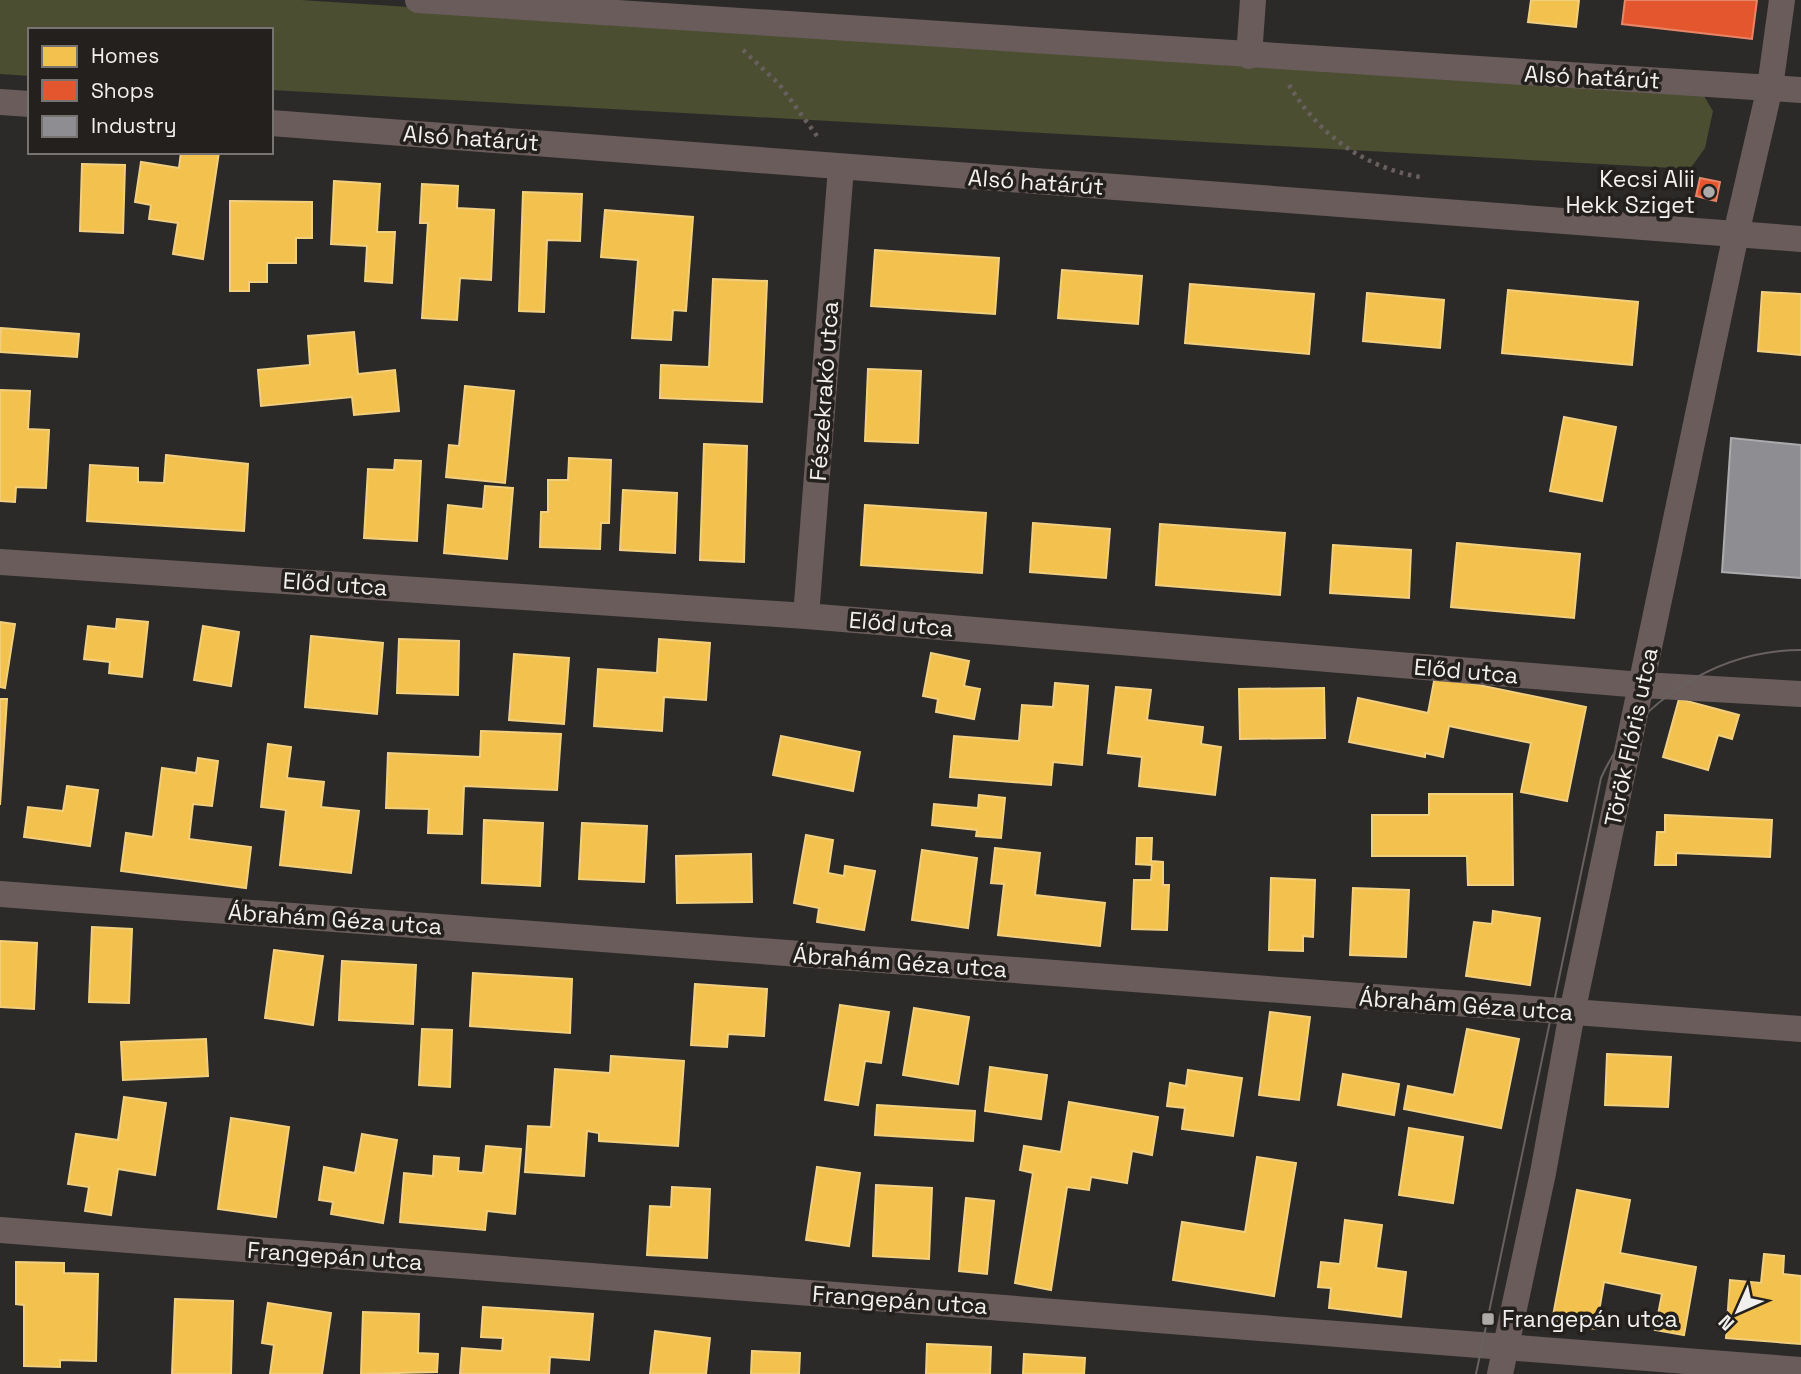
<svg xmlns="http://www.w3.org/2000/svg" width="1801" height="1374" font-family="'Space Grotesk',sans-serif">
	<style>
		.green { fill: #4b4e30 }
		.homes { fill: #f2c14e; stroke: #f2cf7e; stroke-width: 2 }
		.shops { fill: #e4572e; stroke: #e88568; stroke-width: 2 }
		.industry { fill: #8d8d92; stroke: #ababae; stroke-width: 2 }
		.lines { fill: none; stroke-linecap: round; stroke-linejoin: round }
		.path { stroke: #68605f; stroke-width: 4.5; stroke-dasharray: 3.5 5; stroke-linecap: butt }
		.minor { stroke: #695c5b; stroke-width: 26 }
		.tram { stroke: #686160; stroke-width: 2 }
		.poi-dot { fill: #adaba9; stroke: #23201e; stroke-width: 2.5 }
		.labels { text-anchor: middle; stroke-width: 7; stroke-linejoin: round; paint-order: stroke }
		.street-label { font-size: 23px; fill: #f2f0ee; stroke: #23201e }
		.poi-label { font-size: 23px; fill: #f2f0ee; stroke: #23201e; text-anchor: end }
	</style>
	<rect width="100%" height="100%" fill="#2c2a28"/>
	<!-- green -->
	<path class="green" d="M0,0H301L1701,91L1713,111L1705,148L1690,169L271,90V30H30V76L0,74Z"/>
	<!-- homes -->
	<path class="homes" d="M1531,0H1579L1576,27L1528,22Z
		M181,152H219L203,259L173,254L178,223L149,219L151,205L135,202L141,162L179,168Z
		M82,164L125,165L123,233L80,231Z
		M334,181L380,184L377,232H395L392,283L365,281L367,246L331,244Z
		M422,184L458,186L457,208L494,210L491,280L460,278L457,320L422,318L428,223H420Z
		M523,192L582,194L580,241L547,240L544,312L519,311Z
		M230,201L312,202V238H296V263H267V282H249V291H230Z
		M605,210L693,217L686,311L673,310L671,340L632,338L638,260L601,257Z
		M875,250L999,258L995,314L871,306Z
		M1062,270L1142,276L1138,324L1058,318Z
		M713,279L767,281L762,402L660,398L661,365L709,367Z
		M1190,284L1314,294L1309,354L1185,343Z
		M1508,290L1638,302L1632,365L1502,353Z
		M1762,292L1801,294V355L1758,351Z
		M1367,293L1444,300L1440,348L1363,341Z
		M1,328L79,334L77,357L0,352Z
		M354,332L358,374L395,370L399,411L354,415L352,397L261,406L258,370L310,365L308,336Z
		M868,369L921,371L918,443L865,441Z
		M465,386L514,391L505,483L446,477L449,445L459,446Z
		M0,390L30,391L28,429L49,430L46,488L16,487L15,502L0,501Z
		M1564,417L1616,427L1602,501L1550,491Z
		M704,444L747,446L744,562L700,560Z
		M166,455L248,464L244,531L87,521L90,465L138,468V482L164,483Z
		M569,458L611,460L609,523H601L600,549L540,547L541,512H548V480H568Z
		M395,460L421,461L417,541L364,538L368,469L394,470Z
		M485,486L513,488L507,559L444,553L448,505L483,509Z
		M623,490L677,493L675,553L620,550Z
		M865,505L986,513L982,573L861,565Z
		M1033,523L1110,529L1106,578L1030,572Z
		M1160,524L1285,533L1280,595L1156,585Z
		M1457,543L1580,554L1574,618L1451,607Z
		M1333,545L1411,550L1409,598L1330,593Z
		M117,619L148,622L142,677L109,673L110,662L84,659L88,626L116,629Z
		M0,622L15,624L5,688L0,687Z
		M203,626L239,632L231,686L194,680Z
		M311,636L383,643L377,714L305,707Z
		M399,639L459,641L458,695L397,693Z
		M659,639L710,643L706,700L664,697L662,731L594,726L598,669L657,673Z
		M931,653L969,661L964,686L980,689L974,719L936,712L938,699L923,696Z
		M514,654L569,658L564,724L509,720Z
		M1435,676L1586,707L1567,801L1521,792L1531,743L1449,726L1443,757L1425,753V757L1349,742L1358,698L1428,713Z
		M1055,683L1088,686L1082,765L1053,762L1051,785L950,777L954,736L1019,741L1022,705L1053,707Z
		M1116,687L1151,690L1147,720L1203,727L1201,744L1221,747L1215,795L1139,786L1142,757L1108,753Z
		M1324,688L1325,738L1240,739L1239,689Z
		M0,699H7L0,805Z
		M1679,699L1739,715L1732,739L1718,735L1708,770L1663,757Z
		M481,731L561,734L557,790L464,786L462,834L428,833L429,809L386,808L388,753L480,757Z
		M781,736L860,752L853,791L773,775Z
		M268,744L291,747L287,778L324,782L321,807L359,811L351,873L280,865L286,810L261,807Z
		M198,758L218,761L212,806L193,804L189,839L251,847L246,888L121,871L126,833L153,837L162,768L196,773Z
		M67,786L98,790L90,846L24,837L28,807L63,811Z
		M1429,794H1512L1513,885H1468L1467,856H1372V815H1429Z
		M979,795L1005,798L1001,838L976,836L977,830L932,825L934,804L978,808Z
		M1665,815L1772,820L1770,857L1676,853V865H1655L1657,832H1665Z
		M484,820L543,823L540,886L482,883Z
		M582,823L647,826L644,882L579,879Z
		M806,835L833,840L828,873L844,876L845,866L875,871L864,930L817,922L819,908L794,903Z
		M1137,838H1152L1151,861L1163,862V885H1169L1167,930L1132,929L1134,880H1151L1152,865L1136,864Z
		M995,848L1040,853L1035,895L1105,903L1100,946L998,935L1004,884L991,883Z
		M922,850L977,858L968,928L912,920Z
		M751,854L752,902L677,903L676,856Z
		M1271,878L1315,880L1313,937L1303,936V951L1269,950Z
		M1353,888L1409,890L1406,957L1350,955Z
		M1493,911L1540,918L1530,985L1466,976L1474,922L1492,924Z
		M92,927L132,929L129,1003L89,1002Z
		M0,941L37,943L34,1009L0,1007Z
		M274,950L323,956L313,1025L265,1018Z
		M342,961L416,965L413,1024L339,1020Z
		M473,973L572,979L570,1033L470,1026Z
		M695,984L767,989L764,1036L728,1034L727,1047L691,1045Z
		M840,1005L889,1012L881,1063L865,1061L858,1105L825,1100Z
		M914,1008L969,1017L958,1084L903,1075Z
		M1270,1012L1310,1017L1299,1100L1259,1095Z
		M422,1029L452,1030L450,1087L419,1085Z
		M1467,1029L1519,1039L1501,1128L1404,1109L1408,1086L1454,1095Z
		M206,1039L208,1076L123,1080L121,1042Z
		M1607,1054L1671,1057L1668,1107L1605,1105Z
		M611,1056L684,1061L678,1146L599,1141V1133L587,1131L584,1176L525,1172L528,1126L551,1127L555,1069L610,1073Z
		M990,1067L1047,1075L1041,1119L985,1111Z
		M1188,1070L1242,1078L1233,1136L1182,1129L1185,1108L1167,1106L1170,1083L1186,1086Z
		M1343,1074L1399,1084L1394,1115L1338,1105Z
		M124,1097L166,1103L155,1175L118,1169L111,1215L85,1211L89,1187L68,1184L76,1134L118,1140Z
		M1069,1102L1158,1117L1152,1155L1132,1151L1127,1183L1091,1177L1089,1190L1067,1187L1051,1290L1015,1283L1033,1173L1020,1170L1024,1146L1061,1152Z
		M877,1105L975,1111L973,1141L875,1135Z
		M231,1118L289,1127L276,1217L218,1209Z
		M1409,1128L1463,1137L1453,1203L1399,1195Z
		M362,1134L397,1140L383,1223L331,1214L333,1202L319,1200L324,1167L355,1173Z
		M486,1146L521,1149L515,1214L487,1211L485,1230L400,1222L404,1173L433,1176L434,1156L459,1158L458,1171L483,1173Z
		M1257,1157L1296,1163L1274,1296L1173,1280L1182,1222L1245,1232Z
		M817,1167L860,1173L849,1246L806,1240Z
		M876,1185L932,1188L929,1259L873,1256Z
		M672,1187L710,1189L707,1258L647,1255L650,1206L671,1207Z
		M1577,1190L1630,1200L1620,1253L1696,1267L1684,1335L1655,1330L1662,1294L1604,1282L1596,1329L1552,1321Z
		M966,1198L994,1201L987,1274L959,1271Z
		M1345,1220L1382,1225L1376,1268L1406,1272L1401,1317L1329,1308L1331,1288L1318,1287L1321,1262L1340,1264Z
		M1764,1254L1784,1256L1783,1274L1801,1276V1344L1726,1338L1730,1280L1761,1283Z
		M16,1262L64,1263V1273L98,1274L96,1361L60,1360V1367L24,1366V1305L16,1304Z
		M175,1299L233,1301L231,1374H172Z
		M268,1303L331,1313L322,1374H270L274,1345L262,1343Z
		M483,1307L593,1314L589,1360L550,1357L549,1374H460L462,1348L502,1351L503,1338L481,1337Z
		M363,1312L419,1314L418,1353L438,1354L437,1372L361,1374Z
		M655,1331L710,1338L706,1374H650Z
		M927,1344L991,1347L990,1374H926Z
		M752,1351L800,1353L799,1374H751Z
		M1024,1354L1085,1358L1084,1374H1023Z"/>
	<!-- shops -->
	<path class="shops" d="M1625,0H1757L1752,39L1622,24Z
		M1700,178L1720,182L1716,201L1696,196Z"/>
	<!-- industry -->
	<path class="industry" d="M1731,438L1801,445V578L1722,572Z"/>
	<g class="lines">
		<!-- path -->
		<path class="path" d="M743,50L779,84L817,136
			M1289,85C1318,134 1363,167 1420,177"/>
		<!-- minor -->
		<path class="minor" d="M418,0L1801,90
			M1249,56L1253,0
			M0,102L30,104
			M271,123L1801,239
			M0,562L806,616L1642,685L1801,694
			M806,616L841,167
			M0,894L1801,1029
			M0,1230L1801,1370
			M1500,1374L1543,1173L1572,1013L1736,234L1770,87L1782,0"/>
		<!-- tram -->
		<path class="tram" d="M1476,1374L1601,778C1635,702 1718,650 1801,650"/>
	</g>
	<!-- markers -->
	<g class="poi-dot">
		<circle cx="1709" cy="192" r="7"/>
		<rect x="1481" y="1312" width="14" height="14" rx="3.5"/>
	</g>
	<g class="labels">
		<!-- street labels -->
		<g class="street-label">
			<text transform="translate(1592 77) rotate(3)" y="8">Alsó határút</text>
			<text transform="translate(471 138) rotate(4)" y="8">Alsó határút</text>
			<text transform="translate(1036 182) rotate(4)" y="8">Alsó határút</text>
			<text transform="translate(824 391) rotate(-86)" y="8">Fészekrakó utca</text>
			<text transform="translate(335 584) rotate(4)" y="8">Előd utca</text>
			<text transform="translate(901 624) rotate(5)" y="8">Előd utca</text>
			<text transform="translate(1466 671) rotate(5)" y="8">Előd utca</text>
			<text transform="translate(1631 737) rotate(-78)" y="8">Török Flóris utca</text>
			<text transform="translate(335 919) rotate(4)" y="8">Ábrahám Géza utca</text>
			<text transform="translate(900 962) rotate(4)" y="8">Ábrahám Géza utca</text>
			<text transform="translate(1466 1005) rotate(4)" y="8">Ábrahám Géza utca</text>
			<text transform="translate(335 1256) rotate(4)" y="8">Frangepán utca</text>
			<text transform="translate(900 1300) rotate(4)" y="8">Frangepán utca</text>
		</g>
		<!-- poi labels -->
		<g class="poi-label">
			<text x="1695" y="187">Kecsi Alii<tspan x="1695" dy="26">Hekk Sziget</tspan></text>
			<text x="1502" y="1327" text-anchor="start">Frangepán utca</text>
		</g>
	</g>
	<!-- legend -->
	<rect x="28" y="28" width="245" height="126" fill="#23201e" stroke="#767371" stroke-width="2"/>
	<rect x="42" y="46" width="35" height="21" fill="#f2c14e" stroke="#767371" stroke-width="2"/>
	<text x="91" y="63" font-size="21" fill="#f2f0ee">Homes</text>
	<rect x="42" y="80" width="35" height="21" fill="#e4572e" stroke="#767371" stroke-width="2"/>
	<text x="91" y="98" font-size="21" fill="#f2f0ee">Shops</text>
	<rect x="42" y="116" width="35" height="21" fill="#8d8d92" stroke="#767371" stroke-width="2"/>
	<text x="91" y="133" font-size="21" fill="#f2f0ee">Industry</text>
	<!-- north arrow -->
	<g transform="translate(1738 1311) rotate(225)" stroke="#23201e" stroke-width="5" paint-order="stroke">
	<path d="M0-5L12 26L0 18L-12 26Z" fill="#f2f0ee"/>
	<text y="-10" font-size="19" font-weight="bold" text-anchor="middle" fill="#f2f0ee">N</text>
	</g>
</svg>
